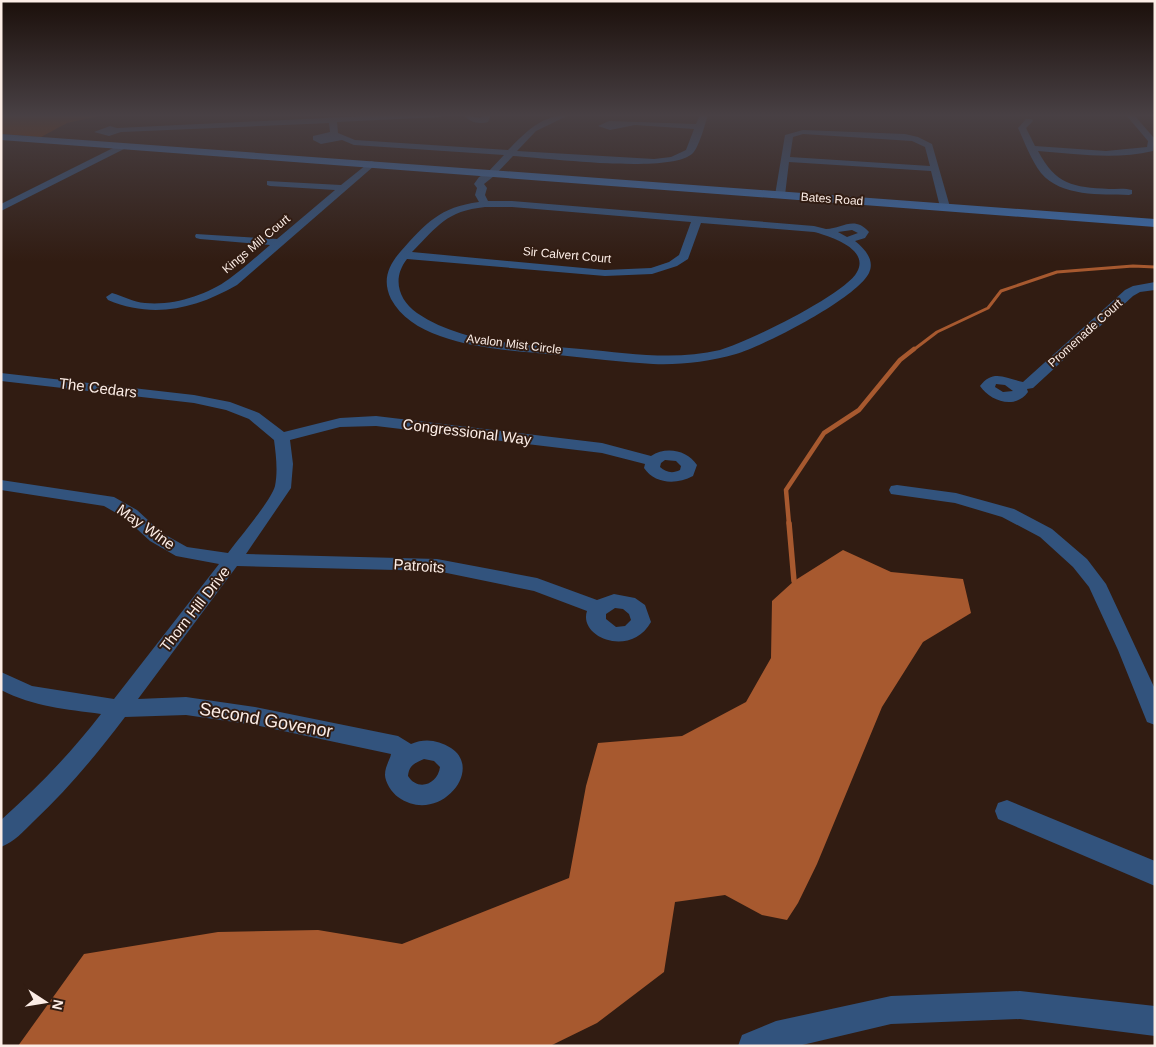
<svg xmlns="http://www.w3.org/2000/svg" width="1156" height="1047" font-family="Helvetica,sans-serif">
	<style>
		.green { fill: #742f00 }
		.water { fill: #a7592f }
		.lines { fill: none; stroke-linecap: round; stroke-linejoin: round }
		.stream-far2 { stroke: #a7592f; stroke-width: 3 }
		.stream-far1 { stroke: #a7592f; stroke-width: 4.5 }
		.stream { stroke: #a7592f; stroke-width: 5.5 }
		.street { fill: #32537d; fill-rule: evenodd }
		.secondary { fill: #386db0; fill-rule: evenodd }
		.labels { text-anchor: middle; stroke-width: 4; stroke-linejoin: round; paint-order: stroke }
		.far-street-label { font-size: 12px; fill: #fcede6; stroke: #311c12 }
		.street-label { font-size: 15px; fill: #fcede6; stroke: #311c12 }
		.near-street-label { font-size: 18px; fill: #fcede6; stroke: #311c12 }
	</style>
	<rect width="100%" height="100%" fill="#311c12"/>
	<!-- green -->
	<path class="green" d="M1,115H104L67,123L41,137L1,134Z"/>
	<!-- water -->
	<path class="water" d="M843,550L891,572L963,579L971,613L923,642L882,707L817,864L798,903L787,920L762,915L725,895L675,902L664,972L597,1023L550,1046H18L84,954L218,932L318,930L402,944L569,878L586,786L598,743L682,736L746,702L771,658L772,601L794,581Z"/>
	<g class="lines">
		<!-- stream-far2 -->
		<path class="stream-far2" d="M912,351L937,332L988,308L1001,291L1057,272L1133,266L1155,267"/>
		<!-- stream-far1 -->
		<path class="stream-far1" d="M789,524L786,490L824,433L859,410L900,360L914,349"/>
		<!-- stream -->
		<path class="stream" d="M789,523L794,581"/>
		<!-- street -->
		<path class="street" d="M386,115H444L440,117L337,122L338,133L355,140L508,150C526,132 541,115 569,115L536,131L517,151L654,159L671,157L686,150L694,129L635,125L610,130L598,126L609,121L696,124L700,115H708C705,124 699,148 692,154C668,174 548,158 513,156L494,176L484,184L487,188L485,195L488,201H512L814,226C818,227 822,228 826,229C842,229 854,215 869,232L865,238L855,241C865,249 875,260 869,273C857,298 764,346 736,354C708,362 681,365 653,364C621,362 589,358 558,355C509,350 417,348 391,299C382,280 388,266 401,251C426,223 440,207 479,202L475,195L477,188L474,184L479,177L488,172L504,155L354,145L342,140L321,144L313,140V136L330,132L329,123L121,132L109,136L94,132L110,126L117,128ZM485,207H512L691,222L679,255L669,262L651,268L605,270L412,252C438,226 446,211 485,207ZM701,223L814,232C830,236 870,249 857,272C846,294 746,343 720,350C674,361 628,353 581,349C527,344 464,345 417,313C398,300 392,278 407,259L605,276L652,274L677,266L688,259ZM852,230L858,233L847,237L838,232Z
			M464,115L480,118L483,115H491L488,122C479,124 470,123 464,115Z
			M1126,115H1134L1155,139L1153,151C1115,160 1077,154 1038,151C1056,185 1073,187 1109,189C1117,189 1125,188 1132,190V194L1129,195C1101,194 1061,197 1041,173C1031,160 1025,143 1018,128L1026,119H1032L1033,121L1026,128L1035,146L1106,151L1147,147L1148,141Z
			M803,130L905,134L918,137L932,144L950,207L945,210L940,207L931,171L789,162L785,195L780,198L777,197L775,195L785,135ZM803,134L912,141L925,147L930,166L790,157L793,137Z
			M123,143L127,146L126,148L1,211V204Z
			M371,161L374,162V166L237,285C195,309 153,319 108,300L106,297L112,293C123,296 133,302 145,303C173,306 207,295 229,279C243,269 257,256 270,245L200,239L196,238L195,236L196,234L277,239L335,190L270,186L267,185V181L341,185Z
			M1155,282V290L1140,292L1133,296L1033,388L1027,389L1028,392C1015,410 990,401 980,386C993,368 1007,379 1023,382L1125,290L1133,286ZM996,384L1005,385L1013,391L1003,392L995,387Z
			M1,373L194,395L230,402L259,413L284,432L340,418L376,416L602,443L651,456C666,446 687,450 697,465L693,476C676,485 655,484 644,468L645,464L602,453L376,426L340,427L290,440L293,464L291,488L246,554L437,559L537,578L597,600L614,594L635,598L645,605L651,622C631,658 578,638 587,611L534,591L437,571L237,566L138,699L186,697L255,707L398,736L411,744C425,738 438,740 451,748C485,770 438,826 398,797C392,793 385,782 385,775C385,766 390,760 391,754L255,725L186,715L125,717C97,754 68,789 34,821C24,831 14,842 1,847V820C38,787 71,753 101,714C66,709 34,707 1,690V672L32,686L114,699L219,564L176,556L150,541L125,518L104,506L1,490V480L114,497L137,510L162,533L187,547L228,553C238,539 271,501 275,486C278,471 276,455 274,440L249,419L226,410L194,403L1,381ZM665,460L676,461L681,466L680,470C672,474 666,472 660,467L661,463ZM615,608L623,609L629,614L631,620L625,626L616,627L606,619V614ZM424,759L434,761L440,767C438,784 418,792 408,776C409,765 415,763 424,759Z
			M897,485L956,493L1014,509L1052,529L1087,559L1106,584L1155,689V725L1147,722L1118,650L1089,587L1073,567L1040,537L1002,517L955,503L891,494L889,490L891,486Z
			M1007,800L1155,861V886L998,819L995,811L998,803Z
			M1020,991L1155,1006V1036L1020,1019L891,1024L798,1046H738L742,1035L776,1021L891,996Z"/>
		<!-- secondary -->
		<path class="secondary" d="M1,134L1155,219V227L1,140Z"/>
	</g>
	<!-- sky -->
	<linearGradient id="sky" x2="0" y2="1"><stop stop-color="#1b0f0a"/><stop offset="0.44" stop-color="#484044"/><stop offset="1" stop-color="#484044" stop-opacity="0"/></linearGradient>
	<rect width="1156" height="262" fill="url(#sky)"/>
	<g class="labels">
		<!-- far-street labels -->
		<g class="far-street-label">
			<text transform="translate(832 199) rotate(4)" y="4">Bates Road</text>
			<text transform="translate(256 244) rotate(-40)" y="4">Kings Mill Court</text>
			<text transform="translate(567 255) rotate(5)" y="4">Sir Calvert Court</text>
			<text transform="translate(1085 333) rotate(-42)" y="4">Promenade Court</text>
			<text transform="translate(514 344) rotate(7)" y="4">Avalon Mist Circle</text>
		</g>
		<!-- street labels -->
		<g class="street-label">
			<text transform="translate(98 388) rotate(7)" y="5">The Cedars</text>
			<text transform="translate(467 432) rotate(7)" y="5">Congressional Way</text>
			<text transform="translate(146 527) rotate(35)" y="5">May Wine</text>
			<text transform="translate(419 566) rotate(4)" y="5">Patroits</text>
			<text transform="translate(195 609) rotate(-52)" y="5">Thorn Hill Drive</text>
		</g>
		<!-- near-street labels -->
		<g class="near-street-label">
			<text transform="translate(266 720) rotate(10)" y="6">Second Govenor</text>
		</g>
	</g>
	<!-- border -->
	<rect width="1156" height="1047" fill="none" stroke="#fcede6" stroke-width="5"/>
	<!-- north arrow -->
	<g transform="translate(45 1002) rotate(102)" stroke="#311c12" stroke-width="4" paint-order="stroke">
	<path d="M0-4L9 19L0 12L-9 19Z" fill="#fcede6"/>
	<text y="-8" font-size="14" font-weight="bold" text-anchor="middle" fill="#fcede6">N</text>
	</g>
</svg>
